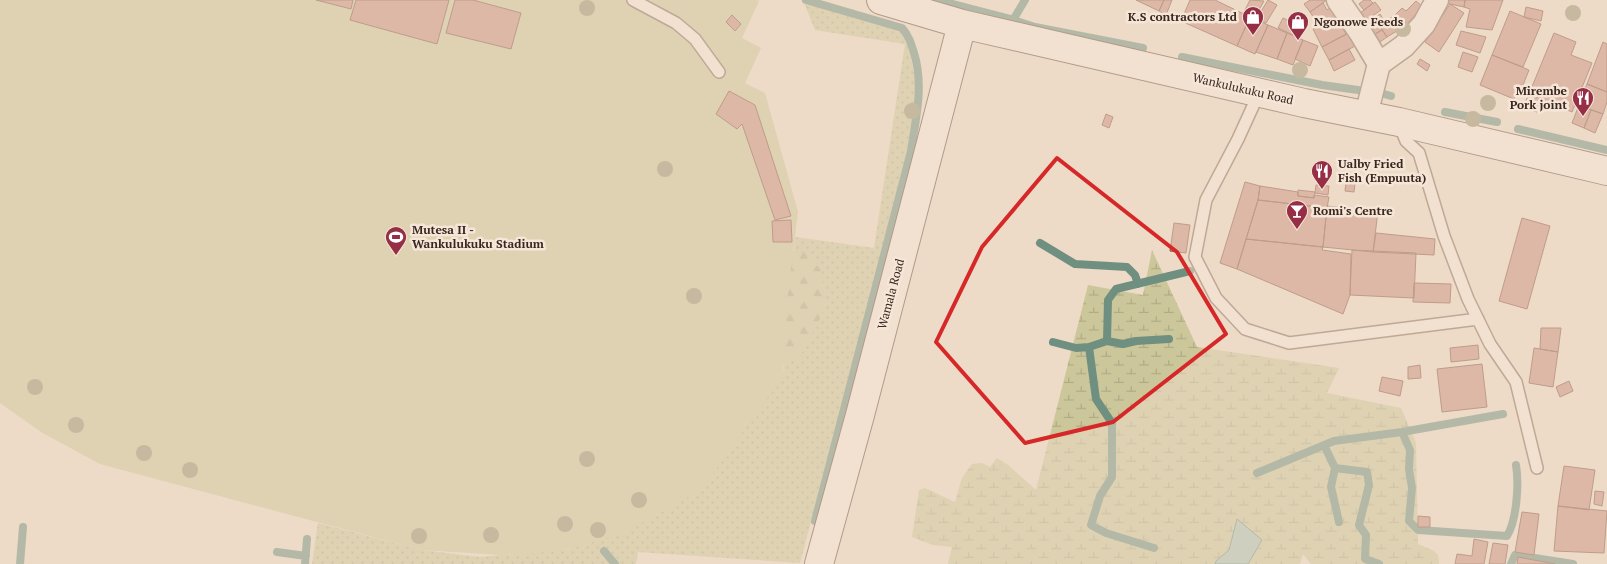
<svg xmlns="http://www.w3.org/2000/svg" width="1607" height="564" font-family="'PT Serif',serif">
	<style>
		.grass { fill: url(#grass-dots) }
		.forest { fill: url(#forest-firs) }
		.wetland { fill: url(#wetland-marsh) }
		.park { fill: #ccc79b }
		.water { fill: #a8c1b5; stroke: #6f9081 }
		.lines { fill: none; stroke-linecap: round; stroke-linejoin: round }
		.stream { stroke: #6f9081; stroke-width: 8 }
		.building { fill: #ca8e7e; stroke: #875043 }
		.lane-casing { stroke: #896b5d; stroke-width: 14 }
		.street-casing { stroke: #896b5d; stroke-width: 25 }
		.secondary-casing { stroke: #6b4d40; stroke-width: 30 }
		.lane { stroke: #f8e9db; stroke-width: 11 }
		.street { stroke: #f8e9db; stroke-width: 22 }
		.secondary { stroke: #f8e9db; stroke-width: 28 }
		.tree { fill: #98916f }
		.marked { fill: none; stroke: #d62828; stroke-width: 4; stroke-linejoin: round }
		.labels { text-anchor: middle; stroke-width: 5; stroke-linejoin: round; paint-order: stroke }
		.poi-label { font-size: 12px; font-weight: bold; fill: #3a2720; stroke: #f5e6d7; text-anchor: start }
		.street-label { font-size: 12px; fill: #3a2720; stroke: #f5e6d7 }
	</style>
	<defs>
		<pattern id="grass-dots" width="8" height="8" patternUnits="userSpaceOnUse" patternTransform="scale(1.25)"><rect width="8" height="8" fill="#ccc79b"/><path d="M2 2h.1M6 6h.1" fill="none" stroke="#b0ab85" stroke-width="1.8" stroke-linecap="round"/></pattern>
		<pattern id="forest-firs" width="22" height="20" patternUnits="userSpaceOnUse" patternTransform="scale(1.25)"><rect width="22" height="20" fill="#ccc79b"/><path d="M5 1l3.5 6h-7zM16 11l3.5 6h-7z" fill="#b0ab85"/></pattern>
		<pattern id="wetland-marsh" width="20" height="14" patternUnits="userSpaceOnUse" patternTransform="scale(1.25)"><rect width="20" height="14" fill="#ccc79b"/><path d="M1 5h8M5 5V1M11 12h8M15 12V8" fill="none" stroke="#b0ab85"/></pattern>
	</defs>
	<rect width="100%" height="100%" fill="#eddac7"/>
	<!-- grass -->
	<path class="grass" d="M804,3L901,32L908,44L916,84L912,130L876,277L800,563L638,552L636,564H312L318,523L422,550L480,557L570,549L783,376L795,237L874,248L905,44L815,30Z"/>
	<!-- forest -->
	<path class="forest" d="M764,248L806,253L822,272L825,309L799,359L776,366Z"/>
	<!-- wetland -->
	<path class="wetland" d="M1152,250L1197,347L1339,368L1327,393L1401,408L1416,443L1418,544L1434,551L1438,555L1439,564H1311L1303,554L1300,564H1248L1262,540L1237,520L1229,550L1216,561L1215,564H948L952,547L933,545L912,537L919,490L925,488L955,502L962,478L972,464L982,463L990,467L997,458L1008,465L1036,490L1088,285L1143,295Z"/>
	<!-- park -->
	<path class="park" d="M0,0H756L759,1L742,38L761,48L745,83L765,93L798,212L787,301L783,376L701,490L622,534L561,551L501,555L422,550L100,464L41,432L0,403Z"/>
	<!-- water -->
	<path class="water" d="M1237,519L1262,540L1248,564H1215L1216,561L1229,550Z"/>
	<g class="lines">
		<!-- stream -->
		<path class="stream" d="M806,0L902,28C909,36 911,43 914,53C924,85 916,118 911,151L815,521
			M937,0L1007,18L1035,27L1143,48
			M1013,20L1025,0
			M1182,57L1322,85L1358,90
			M1384,94L1391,96
			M1445,112L1497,122
			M1518,129L1607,150
			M1040,243L1075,264L1127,267L1135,275L1138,284
			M1107,341L1123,344L1136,341L1169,339
			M1053,342L1076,348L1089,347
			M1402,432L1410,450L1409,469L1412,488L1409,521L1418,530L1507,536C1517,520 1519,483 1516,465
			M1324,445L1335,468L1331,487L1339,522
			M1335,468L1367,472L1369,485L1359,525L1366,535L1365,559L1379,564
			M1257,473L1334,441L1402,432L1503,414
			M1154,548L1106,533L1091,525L1100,496L1112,477V423L1096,399L1089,347L1107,341L1108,300L1116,289L1190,271
			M604,551L615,564
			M277,552L306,556
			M20,564L23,527
			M305,564L307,539
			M1511,564L1515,555L1573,564"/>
	</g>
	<!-- building -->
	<path class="building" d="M316,0H353L351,9Z
		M356,0H449L437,44L350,20Z
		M455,0H473L521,13L511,49L446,33Z
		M1136,0H1164L1159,11Z
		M1164,0H1172L1166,15L1159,11Z
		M1190,0H1215L1250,17L1237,46L1181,21Z
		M1250,0L1264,1L1254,19L1243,14Z
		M1268,0L1277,5L1266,23L1257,18Z
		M1310,0H1327L1310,12L1304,4Z
		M1364,0H1370L1373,3L1364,10L1359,4Z
		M1445,0H1465L1464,7L1450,4Z
		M1465,0H1503L1492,30L1466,27L1470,9L1464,7Z
		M1416,1L1423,7L1405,26L1394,16L1402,8L1406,11Z
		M1375,2L1381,10L1361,24L1356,16Z
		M1323,3L1327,10L1331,7L1336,17L1319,26L1310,12Z
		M1450,4L1464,13L1439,52L1425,42Z
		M1526,7L1543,11L1541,21L1524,17Z
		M1510,11L1541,24L1523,67L1492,55Z
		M1380,14L1385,22L1392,17L1400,29L1387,37L1375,18Z
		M732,15L741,24L735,31L726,22Z
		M1250,17L1268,25L1255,54L1237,46Z
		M1336,17L1346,34L1322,47L1313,29Z
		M1283,18L1297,25L1293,35L1278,28Z
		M1375,18L1382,30L1375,34L1368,22Z
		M1268,25L1287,33L1277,59L1256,52Z
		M1382,30L1387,37L1380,42L1375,34Z
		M1461,31L1486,37L1480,53L1456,45Z
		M1287,33L1303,40L1293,65L1277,59Z
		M1349,33L1355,46L1329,60L1322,47Z
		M1554,33L1576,42L1571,55L1592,63L1572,112L1529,94Z
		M1303,40L1318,46L1310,66L1295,59Z
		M1603,42L1607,44V92L1587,84Z
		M1349,49L1355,60L1334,71L1329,60Z
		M1463,52L1478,57L1472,72L1458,67Z
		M1492,55L1529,70L1523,85H1520L1514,99L1480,85Z
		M1420,59L1430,65L1427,71L1417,64Z
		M1587,84L1607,92V102L1603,114L1579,105Z
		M729,91L755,105L791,216L775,220L742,124L737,129L716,114Z
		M1529,94L1542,99L1537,112L1523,107Z
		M1579,105L1591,110L1584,128L1572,123Z
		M1591,110L1603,114L1595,133L1584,128Z
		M1106,114L1113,117L1109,128L1102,125Z
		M1245,182L1260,186L1258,200L1237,269L1220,263Z
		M1346,182L1355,183L1354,192L1345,191Z
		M1316,185L1329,186L1328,195L1315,193Z
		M1260,186L1298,192V196L1314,198V195L1329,197L1327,208L1258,200Z
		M1298,190L1315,192L1314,198L1298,196Z
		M1258,200L1327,208L1323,247L1246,239Z
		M1327,206L1378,211L1373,252L1323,247Z
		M1522,218L1550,226L1527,309L1499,301Z
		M791,220L792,242H773L772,221Z
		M1174,223L1190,225L1186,253L1170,251Z
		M1376,233L1435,239L1434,255L1373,252Z
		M1246,239L1323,247L1322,250L1351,254L1350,295L1343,314L1237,269Z
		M1352,250L1416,253L1414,298L1350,295Z
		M1414,283L1451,284L1450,303L1413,302Z
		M1541,328H1561L1558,352L1540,349Z
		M1478,345L1479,359L1451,362L1450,348Z
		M1534,348L1558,352L1553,387L1529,383Z
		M1482,364L1487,407L1442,412L1437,369Z
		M1420,365L1421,378L1408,379V367Z
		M1382,377L1403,381L1400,396L1379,391Z
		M1569,381L1573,391L1560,397L1556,387Z
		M1564,466L1595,470L1589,510L1558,506Z
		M1595,491L1604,492L1602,506L1594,504Z
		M1558,506L1607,511L1604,553L1554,551Z
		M1522,512L1539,514L1534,555L1515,552Z
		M1418,516L1430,517V527H1418Z
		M1474,539L1488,542L1484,564H1455L1457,554L1472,556Z
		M1493,543L1508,545L1505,564H1489Z
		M1518,557L1555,564H1517Z"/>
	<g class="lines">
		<!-- lane casing -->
		<g class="lane-casing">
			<path id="lane" d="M633,0L676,23L695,39L719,72
				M1259,93L1238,139L1206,200L1195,257L1216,298L1245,329L1289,343L1478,319
				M1399,124L1406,141L1419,153L1444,236L1468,299L1490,344L1516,382L1537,468"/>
		</g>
		<!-- street casing -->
		<g class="street-casing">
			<path id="street" d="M1338,0L1360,32L1379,64
				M1366,115L1379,64L1404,46L1424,24L1437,0"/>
		</g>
		<!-- secondary casing -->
		<g class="secondary-casing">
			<path id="secondary" d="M881,0L962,24L1304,103L1399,122L1607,171
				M819,564L860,415L962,24"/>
		</g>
		<!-- lane -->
		<use href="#lane" class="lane"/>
		<!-- street -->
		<use href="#street" class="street"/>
		<!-- secondary -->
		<use href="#secondary" class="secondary"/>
	</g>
	<!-- trees -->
	<g class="tree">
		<circle cx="587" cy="8" r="8"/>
		<circle cx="1573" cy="13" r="8"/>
		<circle cx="1403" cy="29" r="8"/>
		<circle cx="1300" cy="70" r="8"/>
		<circle cx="1488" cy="103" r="8"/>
		<circle cx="912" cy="111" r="8"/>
		<circle cx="1473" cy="119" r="8"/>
		<circle cx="665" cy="169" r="8"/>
		<circle cx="694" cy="296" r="8"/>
		<circle cx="35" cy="387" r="8"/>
		<circle cx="76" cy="425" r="8"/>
		<circle cx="144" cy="453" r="8"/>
		<circle cx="587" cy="459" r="8"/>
		<circle cx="190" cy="470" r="8"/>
		<circle cx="639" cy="500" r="8"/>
		<circle cx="565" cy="524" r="8"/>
		<circle cx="598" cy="530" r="8"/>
		<circle cx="491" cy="535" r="8"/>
		<circle cx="419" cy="536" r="8"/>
	</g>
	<!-- marked area -->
	<path d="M0 0H1607V564H0ZM1057,158L1177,252L1226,334L1113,422L1025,443L936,342L982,247Z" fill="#eddac7" fill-opacity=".55" fill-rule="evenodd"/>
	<path class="marked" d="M1057,158L1177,252L1226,334L1113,422L1025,443L936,342L982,247Z"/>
	<!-- icons -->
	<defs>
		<g id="shop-pin" transform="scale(1.125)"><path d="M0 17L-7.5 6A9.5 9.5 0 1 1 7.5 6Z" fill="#962e45" stroke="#f5e6d7"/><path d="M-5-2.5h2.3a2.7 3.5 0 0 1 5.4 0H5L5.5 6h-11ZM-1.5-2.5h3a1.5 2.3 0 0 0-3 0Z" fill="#fff"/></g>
		<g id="restaurant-pin" transform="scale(1.125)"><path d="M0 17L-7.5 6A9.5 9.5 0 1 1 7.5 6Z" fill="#962e45" stroke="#f5e6d7"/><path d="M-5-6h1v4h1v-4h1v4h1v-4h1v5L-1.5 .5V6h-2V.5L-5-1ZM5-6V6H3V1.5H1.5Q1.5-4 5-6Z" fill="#fff"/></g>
		<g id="bar-pin" transform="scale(1.125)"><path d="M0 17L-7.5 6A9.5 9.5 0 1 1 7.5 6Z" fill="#962e45" stroke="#f5e6d7"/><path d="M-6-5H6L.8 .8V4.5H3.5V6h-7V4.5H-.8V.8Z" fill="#fff"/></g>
		<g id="stadium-pin" transform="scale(1.125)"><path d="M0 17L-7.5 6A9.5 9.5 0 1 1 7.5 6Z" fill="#962e45" stroke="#f5e6d7"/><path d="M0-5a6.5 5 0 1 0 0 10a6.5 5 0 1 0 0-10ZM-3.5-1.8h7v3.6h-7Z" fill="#fff"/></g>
	</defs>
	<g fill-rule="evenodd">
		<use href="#shop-pin" x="1253" y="17"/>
		<use href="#shop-pin" x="1298" y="22"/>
		<use href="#restaurant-pin" x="1583" y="98"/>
		<use href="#restaurant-pin" x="1322" y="171"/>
		<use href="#bar-pin" x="1297" y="211"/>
		<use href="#stadium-pin" x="396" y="237"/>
	</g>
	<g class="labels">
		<!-- poi labels -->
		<g class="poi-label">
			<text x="1237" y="21" text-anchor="end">K.S contractors Ltd</text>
			<text x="1314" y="26">Ngonowe Feeds</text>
			<text x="1567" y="95" text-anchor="end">Mirembe<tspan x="1567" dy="14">Pork joint</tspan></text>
			<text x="1338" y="168">Ualby Fried<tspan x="1338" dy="14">Fish (Empuuta)</tspan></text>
			<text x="1313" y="215">Romi's Centre</text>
			<text x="412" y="234">Mutesa II -<tspan x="412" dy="14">Wankulukuku Stadium</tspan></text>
		</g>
		<!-- street labels -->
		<g class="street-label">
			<text transform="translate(1243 89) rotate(13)" y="4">Wankulukuku Road</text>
			<text transform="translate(891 294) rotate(-75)" y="4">Wamala Road</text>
		</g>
	</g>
</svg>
